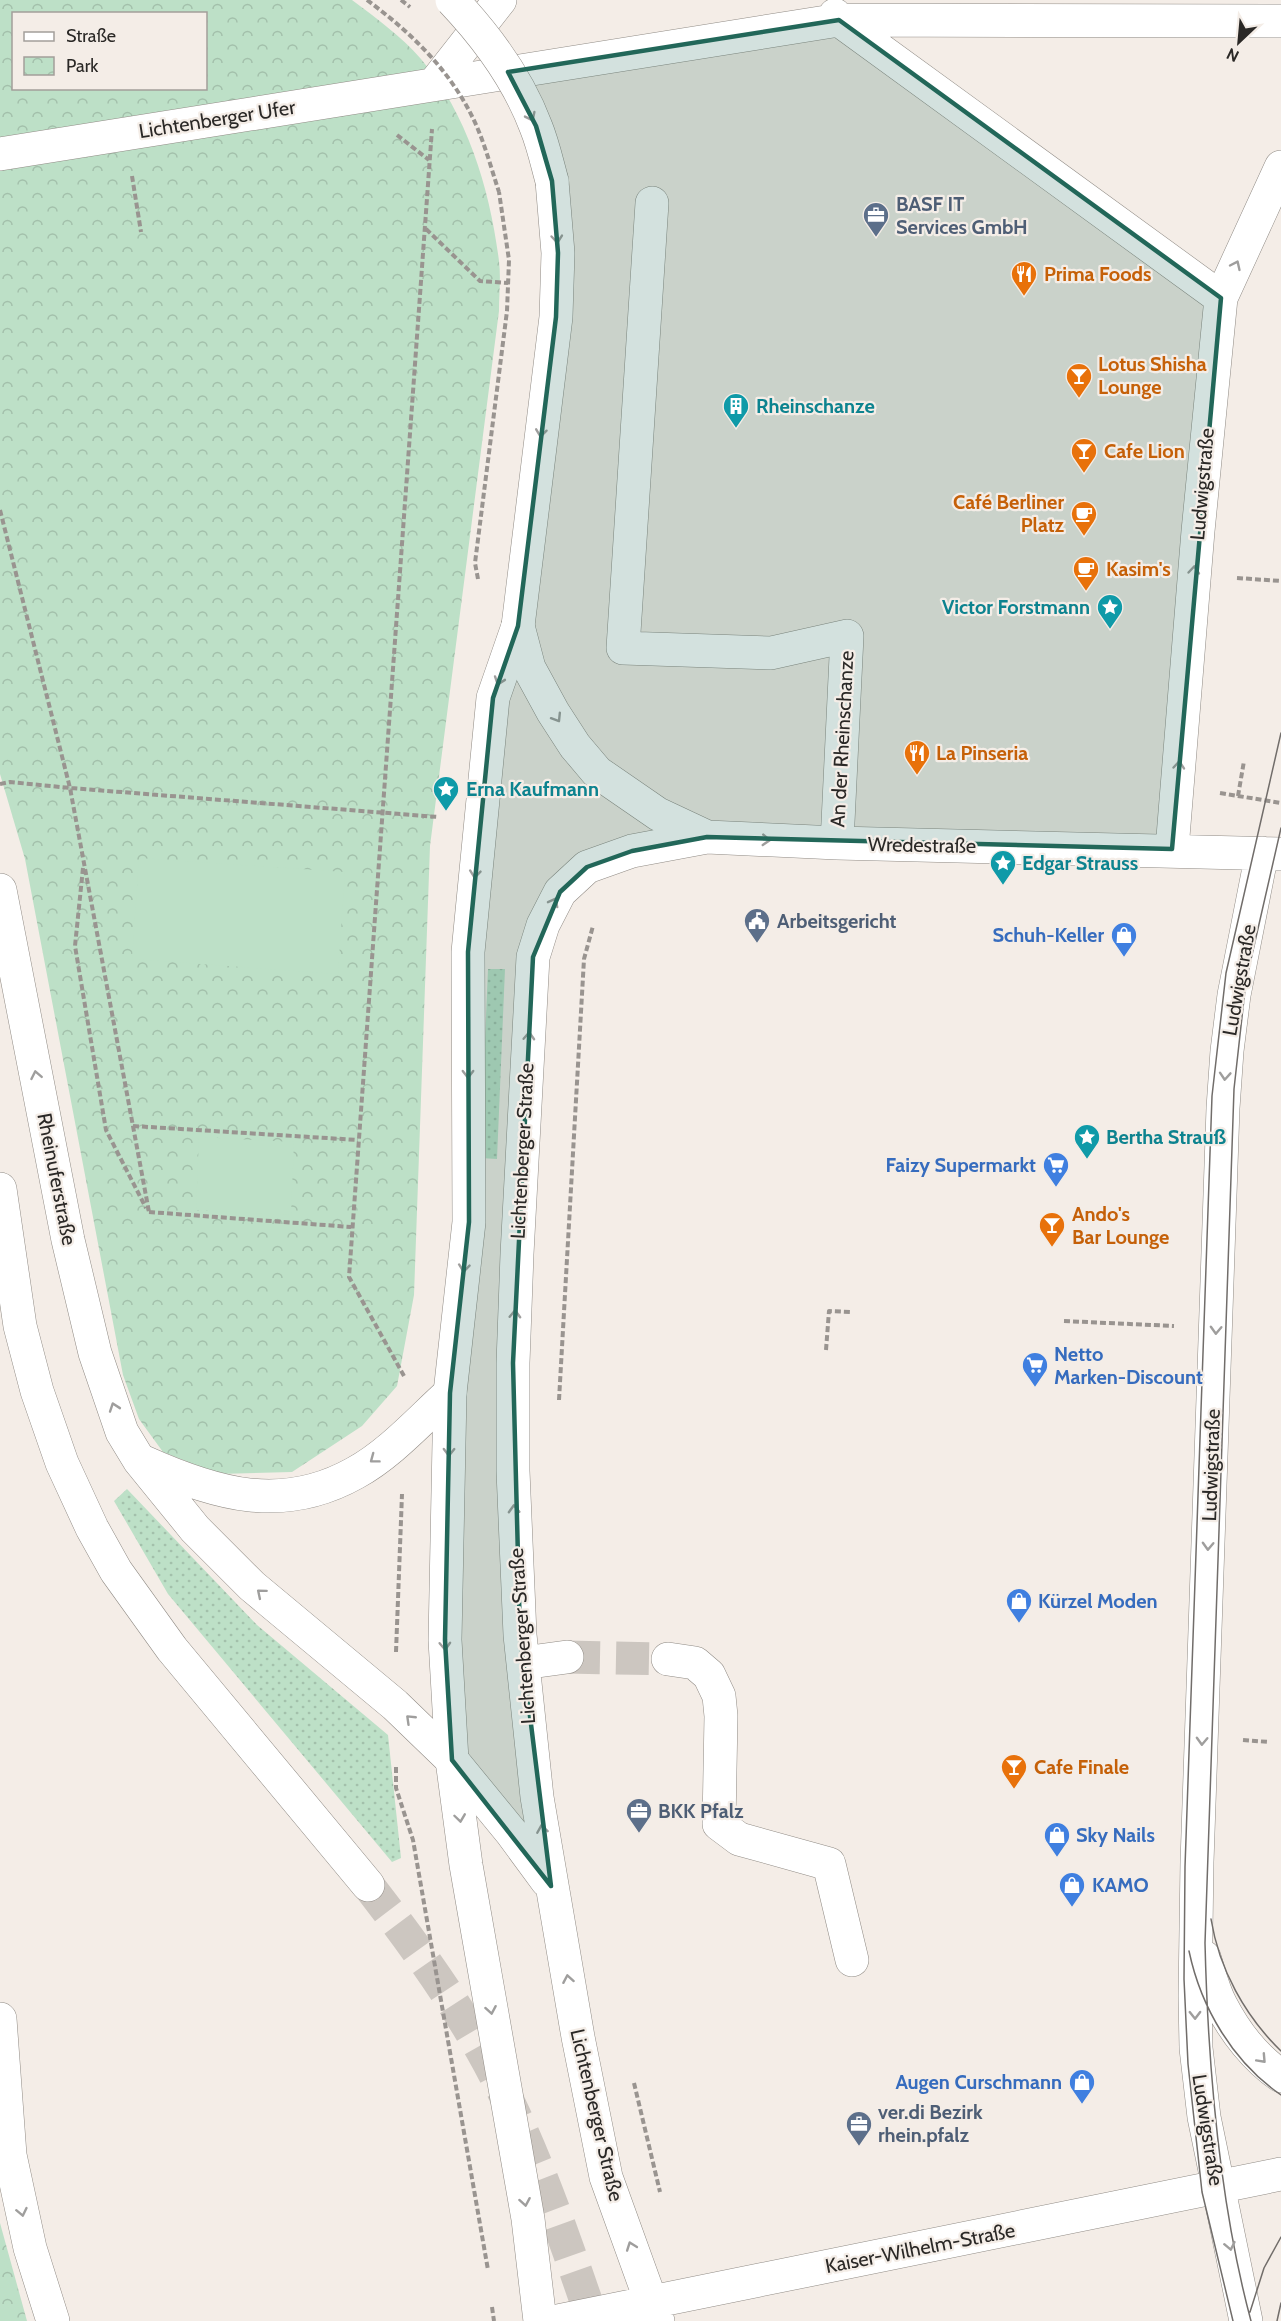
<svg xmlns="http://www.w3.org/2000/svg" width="1281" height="2321" font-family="Cabin,sans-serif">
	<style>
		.grass { fill: url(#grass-dots) }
		.park { fill: url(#park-crowns); fill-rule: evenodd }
		.pitch { fill: #bde0c7 }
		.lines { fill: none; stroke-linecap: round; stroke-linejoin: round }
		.minor-tunnel { stroke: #ccc6c0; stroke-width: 33; stroke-dasharray: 33 16; stroke-linecap: butt }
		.major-tunnel { stroke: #ccc6c0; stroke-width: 33; stroke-dasharray: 33 16; stroke-linecap: butt }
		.minor-casing { stroke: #908b85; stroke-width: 34 }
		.major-casing { stroke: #908b85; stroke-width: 34 }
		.highway-casing { stroke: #908b85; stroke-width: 34 }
		.path { stroke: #999490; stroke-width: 4; stroke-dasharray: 6 3; stroke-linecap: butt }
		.minor { stroke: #fff; stroke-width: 33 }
		.major { stroke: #fff; stroke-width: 33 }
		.highway { stroke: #fff; stroke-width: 33 }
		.tram { stroke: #716d6a; stroke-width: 1.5 }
		.highway-bridge-casing { stroke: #908b85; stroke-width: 34; stroke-linecap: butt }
		.path-bridge { stroke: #999490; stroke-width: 4; stroke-dasharray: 6 3; stroke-linecap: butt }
		.highway-bridge { stroke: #fff; stroke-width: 33 }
		.oneway { stroke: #9f9e9d }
		.marked { fill: #226759; fill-opacity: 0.2; stroke: #226759; stroke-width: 4.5; stroke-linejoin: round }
		.labels { text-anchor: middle; stroke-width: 4.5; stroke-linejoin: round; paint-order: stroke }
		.street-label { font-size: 20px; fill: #2a2826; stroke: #f4ede7 }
		.service-label { font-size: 20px; font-weight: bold; fill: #4e5e75; stroke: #f4ede7; text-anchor: start }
		.food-label { font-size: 20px; font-weight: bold; fill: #c56008; stroke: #f4ede7; text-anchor: start }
		.culture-label { font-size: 20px; font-weight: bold; fill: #0d838f; stroke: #f4ede7; text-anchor: start }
		.shop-label { font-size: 20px; font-weight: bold; fill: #366cbe; stroke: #f4ede7; text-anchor: start }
	</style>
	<defs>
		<pattern id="grass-dots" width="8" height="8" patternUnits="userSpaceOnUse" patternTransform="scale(1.5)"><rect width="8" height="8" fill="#bde0c7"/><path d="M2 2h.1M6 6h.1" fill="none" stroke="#a3c0ab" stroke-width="1.8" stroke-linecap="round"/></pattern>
		<pattern id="park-crowns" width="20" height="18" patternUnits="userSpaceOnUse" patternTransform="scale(1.5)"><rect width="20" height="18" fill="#bde0c7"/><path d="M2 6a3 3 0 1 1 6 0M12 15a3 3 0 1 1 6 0" fill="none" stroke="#a3c0ab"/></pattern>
	</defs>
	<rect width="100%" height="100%" fill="#f4ede7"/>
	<!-- grass -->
	<path class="grass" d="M488,969H505L497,1159L480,1158Z
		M127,1489L257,1625L388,1735L401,1858L392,1862L168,1594L114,1501Z"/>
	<!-- park -->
	<path class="park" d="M0,0H352C376,18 401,36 421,59C468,115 490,190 499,261C501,277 499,295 499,311L430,846L414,1295L397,1386L362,1426L292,1472L218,1474L163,1452L139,1419L123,1375L25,859L0,774ZM14,14H206V88H14Z
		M0,2223L27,2321H0Z"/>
	<!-- pitch -->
	<path class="pitch" d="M139,858L345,872L338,974L132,959Z
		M199,1137L294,1142L291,1215L196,1210Z"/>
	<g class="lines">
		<!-- minor-tunnel -->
		<path class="minor-tunnel" d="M567,1657L668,1659"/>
		<!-- major-tunnel -->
		<path class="major-tunnel" d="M368,1885C409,1938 449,1992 482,2051C530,2136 561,2229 593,2321"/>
		<!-- minor casing -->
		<g class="minor-casing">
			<path id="minor" d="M835,15L839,20L1221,298
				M435,83L500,0
				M0,154L839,20L1281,21
				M652,203L623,648L771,653L847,636L837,843
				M518,626L529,668L553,712L575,746L597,772L658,814L707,837
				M1172,849L1198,531L1221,298L1281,167
				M0,890L68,1240L95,1353L122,1432L139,1460L195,1529L252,1586L395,1705L452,1760L511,1832L547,1881
				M144,1462C215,1494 282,1514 355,1473C390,1454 420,1420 450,1393
				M668,1659L695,1663L709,1675L719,1696L721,1716L719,1824L739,1839L829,1864L852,1960
				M523,1663L567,1657
				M1204,1957C1209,1972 1213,1990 1221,2005C1235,2032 1256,2059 1281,2076
				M0,2019L10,2155L30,2248L53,2321
				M558,2321L1281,2174
				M658,2321L606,2177L578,2037L537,1797L520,1635L513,1471V1363L517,1254L533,957L543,925L560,892L587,867L632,851L707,837L837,843L1281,854
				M1246,2321L1204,2117L1196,2048L1195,1996L1197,1862L1223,1108L1227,1051L1234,995L1262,853"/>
		</g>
		<!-- major casing -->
		<g class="major-casing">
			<path id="major" d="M518,626L493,698L468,952L469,1222L450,1393L445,1640L452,1760L466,1865L528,2219L540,2321
				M0,1189L20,1326L37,1391L62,1463L92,1528L116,1571L172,1649L368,1885"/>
		</g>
		<!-- highway casing -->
		<g class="highway-casing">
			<path id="highway" d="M518,626L556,317L558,253L552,181"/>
		</g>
		<!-- path -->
		<path class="path" d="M397,135L429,160
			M132,176L141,232
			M426,229L480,281L508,283
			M0,510L70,788L438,817
			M1237,578L1281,581
			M478,579L475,563L507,311L509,260L499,192
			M0,784L10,782L70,788L149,1212
			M1220,793L1281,803
			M1238,796L1244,761
			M83,868L75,946L106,1130L146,1208
			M133,1126L358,1140
			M149,1212L351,1227
			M1064,1321L1174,1326
			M826,1350L829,1311L851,1312
			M404,1376L349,1277L432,129
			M559,1400L584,959L593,926
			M396,1652L402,1494
			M1243,1740L1269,1742
			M396,1767V1788L413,1840L488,2270
			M634,2083L660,2192
			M492,2307L494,2321"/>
		<!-- minor -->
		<use href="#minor" class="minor"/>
		<!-- major -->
		<use href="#major" class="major"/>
		<!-- highway -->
		<use href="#highway" class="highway"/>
		<!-- tram -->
		<path class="tram" d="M1211,1919C1219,1969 1245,2016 1281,2051
			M1189,1951C1201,2008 1233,2062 1281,2095
			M1250,2312L1264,2268L1281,2237
			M1233,2321L1202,2192L1188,2064L1184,1979L1185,1867L1212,1096L1226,973L1281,733
			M1251,2321C1219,2202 1208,2066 1205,1943L1234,1089L1246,981L1281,828
			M1277,2321L1281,2303"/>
		<!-- highway-bridge casing -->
		<g class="highway-bridge-casing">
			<path id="highway-bridge" d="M452,0C487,37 518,79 536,127C543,144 547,163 552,181"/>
		</g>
		<!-- path-bridge -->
		<path class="path-bridge" d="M367,0C413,34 454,74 477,127C486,148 492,171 499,192
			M401,0L410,7"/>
		<!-- highway-bridge -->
		<use href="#highway-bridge" class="highway-bridge"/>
	</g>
	<!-- one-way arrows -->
	<defs><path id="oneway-chevron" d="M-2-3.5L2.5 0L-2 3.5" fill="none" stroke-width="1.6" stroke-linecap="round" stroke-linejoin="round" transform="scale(1.5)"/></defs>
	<g class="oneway">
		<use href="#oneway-chevron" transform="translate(531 117) rotate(64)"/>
		<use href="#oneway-chevron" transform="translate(557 239) rotate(85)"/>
		<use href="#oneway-chevron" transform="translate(1236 265) rotate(-65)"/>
		<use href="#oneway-chevron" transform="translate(541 433) rotate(97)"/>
		<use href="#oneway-chevron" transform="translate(1194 570) rotate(-85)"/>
		<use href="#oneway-chevron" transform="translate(499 681) rotate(109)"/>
		<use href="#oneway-chevron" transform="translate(557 718) rotate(58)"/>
		<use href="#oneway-chevron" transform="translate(1179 765) rotate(-85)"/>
		<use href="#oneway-chevron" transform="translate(766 840) rotate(3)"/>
		<use href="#oneway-chevron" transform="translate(475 874) rotate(96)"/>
		<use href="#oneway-chevron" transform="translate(554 902) rotate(-62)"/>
		<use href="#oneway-chevron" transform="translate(529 1036) rotate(-87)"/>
		<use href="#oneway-chevron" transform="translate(468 1074) rotate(90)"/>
		<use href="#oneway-chevron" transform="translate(36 1075) rotate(-101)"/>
		<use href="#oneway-chevron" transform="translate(1225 1076) rotate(94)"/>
		<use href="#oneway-chevron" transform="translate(464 1268) rotate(96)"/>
		<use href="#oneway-chevron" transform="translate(515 1314) rotate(-88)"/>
		<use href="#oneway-chevron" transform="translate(1216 1330) rotate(92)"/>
		<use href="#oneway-chevron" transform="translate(114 1407) rotate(-109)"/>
		<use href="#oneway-chevron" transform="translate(449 1452) rotate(91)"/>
		<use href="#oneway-chevron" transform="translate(374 1459) rotate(143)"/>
		<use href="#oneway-chevron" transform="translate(514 1509) rotate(-92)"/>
		<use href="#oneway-chevron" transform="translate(1208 1546) rotate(92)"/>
		<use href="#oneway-chevron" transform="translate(261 1593) rotate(-140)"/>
		<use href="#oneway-chevron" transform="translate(445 1646) rotate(87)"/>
		<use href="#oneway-chevron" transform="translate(410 1719) rotate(-136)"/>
		<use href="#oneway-chevron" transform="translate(1202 1741) rotate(92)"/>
		<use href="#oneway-chevron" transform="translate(460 1818) rotate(82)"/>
		<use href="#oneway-chevron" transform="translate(542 1829) rotate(-99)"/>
		<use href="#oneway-chevron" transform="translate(568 1979) rotate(-100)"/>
		<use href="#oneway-chevron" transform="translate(491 2010) rotate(80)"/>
		<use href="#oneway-chevron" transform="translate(1195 2015) rotate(89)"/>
		<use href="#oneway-chevron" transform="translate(1262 2059) rotate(47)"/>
		<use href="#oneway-chevron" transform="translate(525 2202) rotate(80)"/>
		<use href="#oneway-chevron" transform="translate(22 2212) rotate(78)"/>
		<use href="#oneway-chevron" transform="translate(631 2246) rotate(-110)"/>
		<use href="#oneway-chevron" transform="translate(1230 2246) rotate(78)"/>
	</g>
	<!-- marked area -->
	<path class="marked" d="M839,20L1221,298L1172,849L707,837L632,851L587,867L560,892L533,957L513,1363L520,1635L551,1886L452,1760L445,1640L450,1393L469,1222L468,952L493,698L518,626L556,317L558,253L552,181L536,126L508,72Z"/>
	<!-- icons -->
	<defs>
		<g id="office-pin" transform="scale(1.35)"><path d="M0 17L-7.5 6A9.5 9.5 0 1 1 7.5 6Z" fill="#5c6f8a" stroke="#f4ede7"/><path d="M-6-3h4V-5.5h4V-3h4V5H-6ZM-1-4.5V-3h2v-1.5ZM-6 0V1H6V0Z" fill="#fff"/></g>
		<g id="restaurant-pin" transform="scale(1.35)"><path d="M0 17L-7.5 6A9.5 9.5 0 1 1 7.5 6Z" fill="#e8710a" stroke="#f4ede7"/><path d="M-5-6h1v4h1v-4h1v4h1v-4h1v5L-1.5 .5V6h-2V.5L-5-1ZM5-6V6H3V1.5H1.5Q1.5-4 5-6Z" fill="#fff"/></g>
		<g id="bar-pin" transform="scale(1.35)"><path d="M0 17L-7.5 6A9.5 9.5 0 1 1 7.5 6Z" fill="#e8710a" stroke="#f4ede7"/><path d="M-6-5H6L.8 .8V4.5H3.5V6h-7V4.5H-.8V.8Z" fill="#fff"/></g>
		<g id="building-pin" transform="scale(1.35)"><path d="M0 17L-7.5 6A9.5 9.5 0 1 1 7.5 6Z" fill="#0f9aa8" stroke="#f4ede7"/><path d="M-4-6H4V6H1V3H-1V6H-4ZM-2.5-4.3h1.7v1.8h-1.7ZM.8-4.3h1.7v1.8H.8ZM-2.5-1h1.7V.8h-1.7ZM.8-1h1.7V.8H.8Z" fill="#fff"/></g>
		<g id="cafe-pin" transform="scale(1.35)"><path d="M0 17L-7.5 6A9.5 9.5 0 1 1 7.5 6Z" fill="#e8710a" stroke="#f4ede7"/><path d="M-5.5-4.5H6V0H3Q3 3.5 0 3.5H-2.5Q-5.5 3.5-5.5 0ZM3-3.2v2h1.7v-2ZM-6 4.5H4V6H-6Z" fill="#fff"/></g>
		<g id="sight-pin" transform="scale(1.35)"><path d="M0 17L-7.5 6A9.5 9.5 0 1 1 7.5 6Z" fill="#0f9aa8" stroke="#f4ede7"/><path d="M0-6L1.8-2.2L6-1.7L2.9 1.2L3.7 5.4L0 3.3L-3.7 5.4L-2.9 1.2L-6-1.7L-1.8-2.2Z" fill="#fff"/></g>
		<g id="civic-pin" transform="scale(1.35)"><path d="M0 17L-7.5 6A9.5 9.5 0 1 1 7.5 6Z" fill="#5c6f8a" stroke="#f4ede7"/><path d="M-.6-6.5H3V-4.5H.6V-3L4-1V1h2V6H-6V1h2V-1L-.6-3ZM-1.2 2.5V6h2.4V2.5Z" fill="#fff"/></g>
		<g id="shop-pin" transform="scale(1.35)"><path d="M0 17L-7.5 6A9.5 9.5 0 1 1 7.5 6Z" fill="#3f7fe0" stroke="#f4ede7"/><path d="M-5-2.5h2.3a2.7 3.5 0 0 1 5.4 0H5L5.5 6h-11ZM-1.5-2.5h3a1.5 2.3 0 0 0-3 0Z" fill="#fff"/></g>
		<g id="supermarket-pin" transform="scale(1.35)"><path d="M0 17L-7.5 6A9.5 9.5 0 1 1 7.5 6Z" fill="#3f7fe0" stroke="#f4ede7"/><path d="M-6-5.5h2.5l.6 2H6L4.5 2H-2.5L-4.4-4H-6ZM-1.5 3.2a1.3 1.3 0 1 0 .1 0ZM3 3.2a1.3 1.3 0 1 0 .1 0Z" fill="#fff"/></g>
	</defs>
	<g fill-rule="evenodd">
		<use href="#office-pin" x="876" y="215"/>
		<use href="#restaurant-pin" x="1024" y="274"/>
		<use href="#bar-pin" x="1079" y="376"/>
		<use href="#building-pin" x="736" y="406"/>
		<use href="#bar-pin" x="1084" y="451"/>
		<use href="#cafe-pin" x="1084" y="514"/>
		<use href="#cafe-pin" x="1086" y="569"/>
		<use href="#sight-pin" x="1110" y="607"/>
		<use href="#restaurant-pin" x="917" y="753"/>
		<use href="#sight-pin" x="446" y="789"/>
		<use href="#sight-pin" x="1003" y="863"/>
		<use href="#civic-pin" x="757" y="921"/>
		<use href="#shop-pin" x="1124" y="935"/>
		<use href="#sight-pin" x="1087" y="1137"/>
		<use href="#supermarket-pin" x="1056" y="1165"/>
		<use href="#bar-pin" x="1052" y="1225"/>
		<use href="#supermarket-pin" x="1035" y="1365"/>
		<use href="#shop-pin" x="1019" y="1601"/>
		<use href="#bar-pin" x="1014" y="1767"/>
		<use href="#office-pin" x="639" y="1811"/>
		<use href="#shop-pin" x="1057" y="1835"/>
		<use href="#shop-pin" x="1072" y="1885"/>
		<use href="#shop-pin" x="1082" y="2082"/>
		<use href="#office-pin" x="859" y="2124"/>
	</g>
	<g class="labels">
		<!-- street labels -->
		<g class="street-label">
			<text transform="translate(217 119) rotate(-9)" y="7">Lichtenberger Ufer</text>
			<text transform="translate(1202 484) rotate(-85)" y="7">Ludwigstraße</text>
			<text transform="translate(842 739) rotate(-87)" y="7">An der Rheinschanze</text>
			<text transform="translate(922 845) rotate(1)" y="7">Wredestraße</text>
			<text transform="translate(1239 980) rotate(-80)" y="7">Ludwigstraße</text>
			<text transform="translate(522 1151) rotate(-87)" y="7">Lichtenberger Straße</text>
			<text transform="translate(57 1179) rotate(79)" y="7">Rheinuferstraße</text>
			<text transform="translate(1211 1465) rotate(-88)" y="7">Ludwigstraße</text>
			<text transform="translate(522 1636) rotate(-94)" y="7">Lichtenberger Straße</text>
			<text transform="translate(597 2115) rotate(77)" y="7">Lichtenberger Straße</text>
			<text transform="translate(1208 2130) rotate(81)" y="7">Ludwigstraße</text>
			<text transform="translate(920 2248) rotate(-11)" y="7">Kaiser-Wilhelm-Straße</text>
		</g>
		<!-- service labels -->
		<g class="service-label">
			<text x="896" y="211">BASF IT<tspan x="896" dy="23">Services GmbH</tspan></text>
			<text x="777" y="928">Arbeitsgericht</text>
			<text x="658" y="1818">BKK Pfalz</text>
			<text x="878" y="2119">ver.di Bezirk<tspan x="878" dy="23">rhein.pfalz</tspan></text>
		</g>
		<!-- food labels -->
		<g class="food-label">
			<text x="1044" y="281">Prima Foods</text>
			<text x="1098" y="371">Lotus Shisha<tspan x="1098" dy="23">Lounge</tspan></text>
			<text x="1104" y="458">Cafe Lion</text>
			<text x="1064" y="509" text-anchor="end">Café Berliner<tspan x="1064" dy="23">Platz</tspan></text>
			<text x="1106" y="576">Kasim's</text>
			<text x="936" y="760">La Pinseria</text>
			<text x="1072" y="1221">Ando's<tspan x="1072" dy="23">Bar Lounge</tspan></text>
			<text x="1034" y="1774">Cafe Finale</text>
		</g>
		<!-- culture labels -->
		<g class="culture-label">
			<text x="756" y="413">Rheinschanze</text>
			<text x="1090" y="614" text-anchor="end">Victor Forstmann</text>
			<text x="466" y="796">Erna Kaufmann</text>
			<text x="1022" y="870">Edgar Strauss</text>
			<text x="1106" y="1144">Bertha Strauß</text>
		</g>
		<!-- shop labels -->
		<g class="shop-label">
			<text x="1104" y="942" text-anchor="end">Schuh-Keller</text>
			<text x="1036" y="1172" text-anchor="end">Faizy Supermarkt</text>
			<text x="1054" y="1361">Netto<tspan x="1054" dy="23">Marken-Discount</tspan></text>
			<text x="1038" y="1608">Kürzel Moden</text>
			<text x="1076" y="1842">Sky Nails</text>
			<text x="1092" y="1892">KAMO</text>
			<text x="1062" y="2089" text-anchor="end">Augen Curschmann</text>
		</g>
	</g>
	<!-- legend -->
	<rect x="12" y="12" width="195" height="78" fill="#f4ede7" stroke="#a39e9a" stroke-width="1.5"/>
	<rect x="24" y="32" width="30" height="9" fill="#ffffff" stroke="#a39e9a" stroke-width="1.5"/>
	<text x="66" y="42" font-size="18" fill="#2a2826">Straße</text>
	<rect x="24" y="57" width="30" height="18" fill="url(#park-crowns)" stroke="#a39e9a" stroke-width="1.5"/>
	<text x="66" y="72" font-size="18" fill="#2a2826">Park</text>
	<!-- north arrow -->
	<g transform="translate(1239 42) rotate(206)" stroke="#f4ede7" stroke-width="4.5" paint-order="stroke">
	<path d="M0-4.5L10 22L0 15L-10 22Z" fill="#2a2826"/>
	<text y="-9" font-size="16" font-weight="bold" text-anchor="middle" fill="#2a2826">N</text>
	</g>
</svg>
